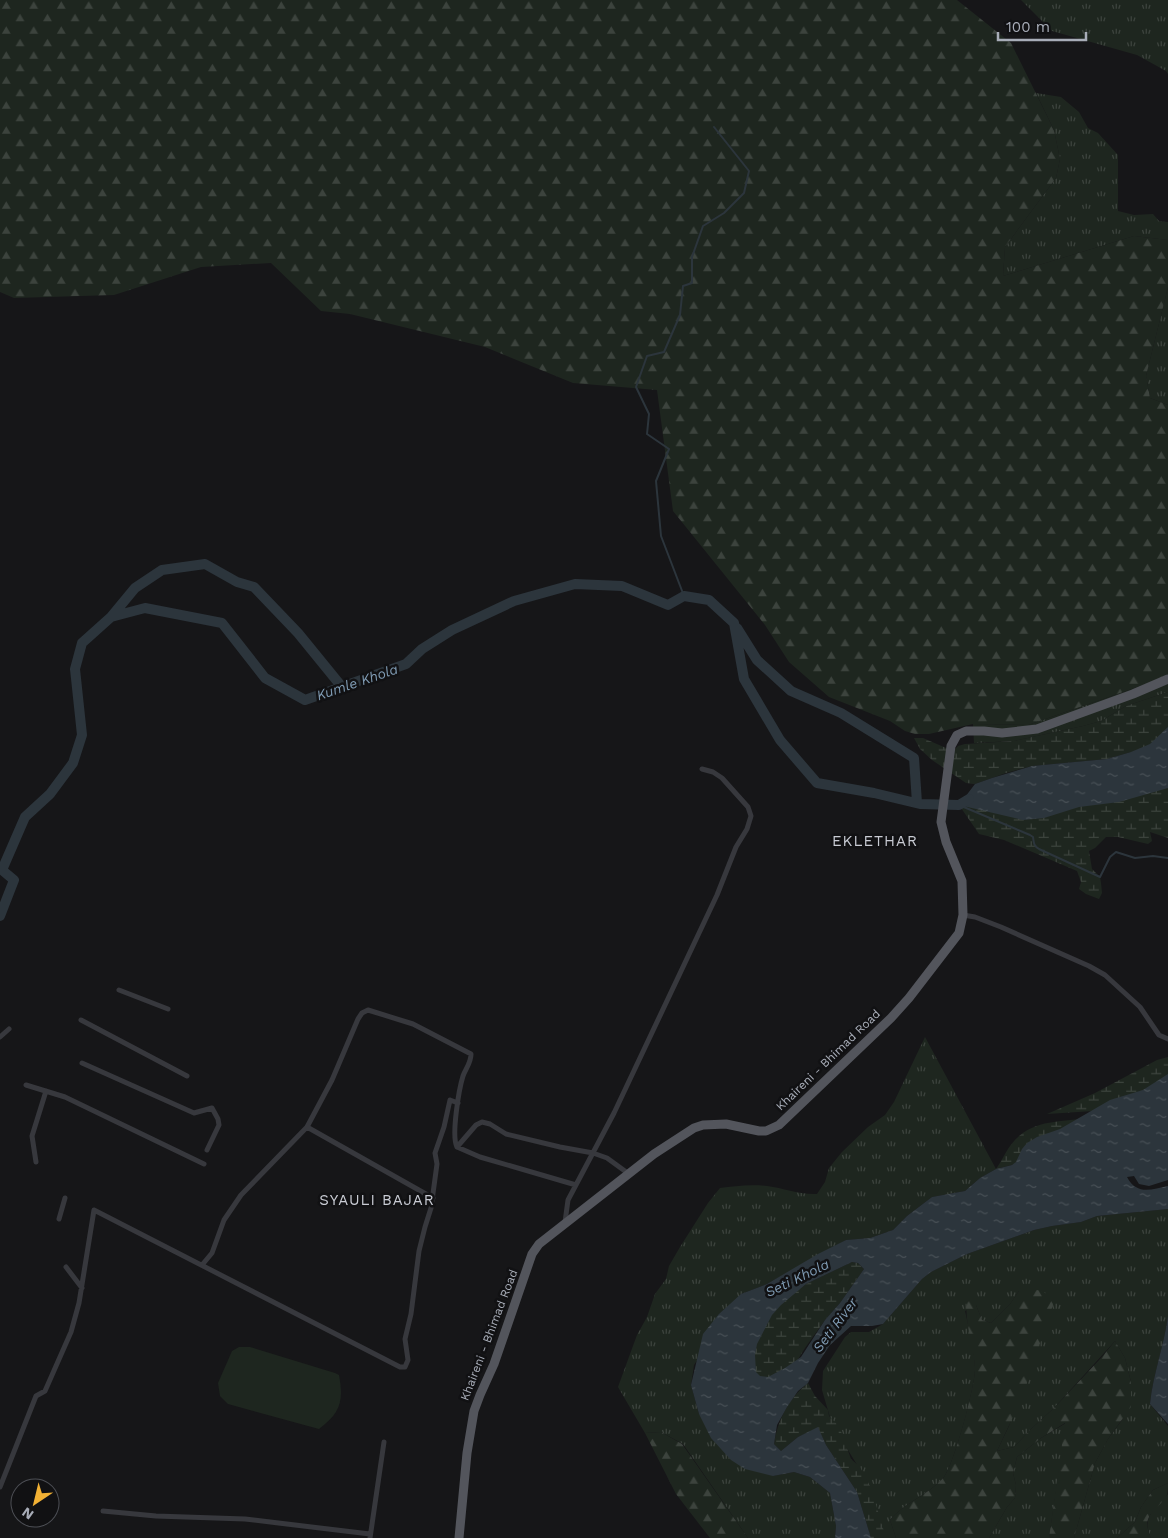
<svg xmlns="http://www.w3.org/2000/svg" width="1168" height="1538" font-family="'Work Sans',sans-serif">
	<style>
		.grass { fill: url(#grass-tufts) }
		.forest { fill: url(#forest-firs) }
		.wetland { fill: url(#wetland-marsh) }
		.pitch { fill: #1e261f }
		.water { fill: url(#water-ripples); fill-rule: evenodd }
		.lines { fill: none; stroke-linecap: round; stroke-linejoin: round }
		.stream { stroke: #2c353c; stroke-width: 2 }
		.river { stroke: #2c353c; stroke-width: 10 }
		.street { stroke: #37383d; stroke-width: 5 }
		.primary { stroke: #53555c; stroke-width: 9 }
		.labels { text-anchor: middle; stroke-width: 5; stroke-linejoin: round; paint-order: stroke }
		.street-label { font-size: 12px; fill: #a8adb8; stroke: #111113 }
		.water-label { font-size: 14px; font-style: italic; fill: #7f9bb3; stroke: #111113 }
		.quarter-label { font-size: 15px; letter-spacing: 1px; fill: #c9ccd4; stroke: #111113 }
	</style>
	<defs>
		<pattern id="grass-tufts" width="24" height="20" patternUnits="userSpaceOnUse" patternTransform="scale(1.25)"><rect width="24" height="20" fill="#1e261f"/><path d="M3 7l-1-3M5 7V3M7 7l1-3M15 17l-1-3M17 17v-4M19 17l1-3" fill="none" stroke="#3c433d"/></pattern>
		<pattern id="forest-firs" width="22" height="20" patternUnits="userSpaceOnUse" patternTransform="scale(1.25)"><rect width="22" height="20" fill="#1e261f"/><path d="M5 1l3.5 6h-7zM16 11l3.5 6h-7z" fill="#3c433d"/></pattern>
		<pattern id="wetland-marsh" width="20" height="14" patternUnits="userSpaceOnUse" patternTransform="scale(1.25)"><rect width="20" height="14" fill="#1e261f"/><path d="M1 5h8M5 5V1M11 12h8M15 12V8" fill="none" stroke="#3c433d"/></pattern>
		<pattern id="water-ripples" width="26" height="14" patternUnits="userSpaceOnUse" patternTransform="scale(1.25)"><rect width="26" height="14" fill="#2c353c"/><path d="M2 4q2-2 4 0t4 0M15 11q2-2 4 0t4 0" fill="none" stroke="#485056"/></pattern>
	</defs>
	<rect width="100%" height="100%" fill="#161618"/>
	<!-- grass -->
	<path class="grass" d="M1021,0H1168V74L1166,71L1137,55L1052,31Z
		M1036,93L1061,97L1079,112L1088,128L1098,133L1118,155V211L1134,215L1153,214L1159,221L1168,222V240L1134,236L1003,276L1005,247L1056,178L1060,159L1054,130Z
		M1168,287V405L1150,398L1146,376Z
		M1168,682V692L1126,706L1101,721L1083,726L1014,741L974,743L973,724L1028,725L1146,684Z
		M925,1037L996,1169L980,1178L965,1191L932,1197L907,1216L893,1230L870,1238L846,1240L767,1284L741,1294L694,1365L691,1385L699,1414L773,1476L794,1472L810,1477L830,1493L836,1526L835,1538H748L683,1444L661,1432L645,1433L618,1387L637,1335L647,1317L655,1294L666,1279L669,1266L680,1247L708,1203L720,1188C735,1186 751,1184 767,1186C784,1188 799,1195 817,1194L825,1182L829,1168L842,1152L868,1127L885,1115L894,1102Z
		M1168,1209V1316C1164,1346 1153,1374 1150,1404L1168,1426V1483L1153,1490L1141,1507L1135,1522L1117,1538H1074L1095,1463L1108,1439L1122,1420L1131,1382L1125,1358L1115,1341L1054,1408L1031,1429L1014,1447L997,1451L1009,1426L1045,1325L1019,1291L1010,1304L991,1323L982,1320L976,1305L965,1311C969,1329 974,1348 975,1367C976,1384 954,1464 944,1477C929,1495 905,1502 890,1520L896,1538H885L867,1481L832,1424L822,1390L823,1371L845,1337L851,1332H869L883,1324L922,1279L931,1272L967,1254L1034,1230L1052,1226L1081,1222L1097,1216Z
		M1066,1423L1049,1538H989L1007,1507L1015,1498L1016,1485L1013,1473L1017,1457L1041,1438Z
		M1168,1494V1537L1167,1538H1151C1141,1517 1155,1509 1168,1494Z"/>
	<!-- forest -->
	<path class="forest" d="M0,0H957L1011,43L1054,130L1060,159L1056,178L1005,247L1003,276L1134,236L1168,240V287L1146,376L1150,398L1168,405V682L1146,684L1028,725L973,724L929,734H915L905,731L890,721L829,697L789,662L765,625L673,511L657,390L573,383L485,347L350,314L321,311L271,263L201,267L114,295L14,298L0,292Z
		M1040,1290L1055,1299L1020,1402L997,1451L1014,1447L1031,1429L1054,1408L1101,1358L1115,1341L1125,1358L1131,1382V1407L1108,1439L1095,1463L1074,1538H1049L1065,1423L1041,1438L1017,1457L1013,1473L1016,1485L1015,1498L1007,1507L989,1538H896L890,1520C905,1502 929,1495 944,1477C954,1464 976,1383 975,1367C973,1344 964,1321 967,1299L976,1305L982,1320L991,1323L1010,1304L1019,1291Z
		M661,1432L682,1444L748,1538H710L676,1494L645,1433Z
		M1168,1483C1168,1487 1168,1492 1167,1495C1156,1513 1140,1514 1151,1538H1117L1135,1522L1141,1507L1153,1490Z"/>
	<!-- wetland -->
	<path class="wetland" d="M1168,692V768L1140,752H1131L1107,759L1032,766L1006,773L975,784L966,783L932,760L920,749L914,738H923L953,751L958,746L965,744L1014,741L1083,726L1101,721L1126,706Z
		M1168,777V838L1150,832L1152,841L1148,844L1118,837H1106L1095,848L1089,851L1092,869L1100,877L1101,883L1102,893L1099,899L1086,894L1079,889L1081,882L1077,871L1004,840L979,834L959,805Z
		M1168,1057V1117L1093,1111L1047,1114L1095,1093L1157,1060Z
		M1088,1118L1019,1163L996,1169C1001,1162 1004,1155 1008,1149C1028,1118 1058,1123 1088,1118Z
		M852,1262L858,1263L864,1269L840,1303L825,1320L805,1348L779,1390L711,1380L726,1345L806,1284Z
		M808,1383L815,1396L828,1410L829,1416L839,1426L851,1459L860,1467L871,1488L886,1538H871L857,1492L826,1445L818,1428L798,1437L781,1451L774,1444C778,1420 788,1399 808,1383Z"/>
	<!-- pitch -->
	<path class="pitch" d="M239,1347H250L335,1373L339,1375C344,1402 340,1413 319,1429L228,1404L220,1396L218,1383L232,1351Z"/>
	<!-- water -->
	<path class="water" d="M1168,727V788L1119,802L1079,807L1044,818L1023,820L959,805L975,784L992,778L1032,766L1107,759L1131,752L1150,744Z
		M1168,1074V1180L1149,1186L1139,1184L1134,1176L1127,1177C1137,1196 1152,1189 1168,1186V1209L1097,1216L1081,1222L1052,1226L1034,1230L967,1254L931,1272L922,1279L883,1324L872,1326H851L830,1345L818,1363L808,1383L798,1391L787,1407L777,1425L774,1444L781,1451L798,1437L818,1427L826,1445L857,1492L871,1538H835L836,1526L830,1493L810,1477L794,1472L773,1476L745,1469L731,1460L711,1438L699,1414L691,1385L703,1334L719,1314L741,1294L767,1284L818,1254L846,1240L870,1238L893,1230L907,1216L932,1197L965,1191L980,1178L996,1169L1012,1165L1016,1162L1022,1149L1027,1143L1037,1137L1060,1129L1110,1100L1143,1090ZM852,1262L858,1263L864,1269L840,1303L825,1320L801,1357L785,1368L768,1377L760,1376L756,1372L755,1355L757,1344L772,1315L781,1305L806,1284Z
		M1168,1316V1424L1150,1404C1153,1374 1164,1346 1168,1316Z"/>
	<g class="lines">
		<!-- stream -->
		<path class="stream" d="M684,596L661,536L656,481L669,449L647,434L649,414L636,387L647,356L664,352L680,315L683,286L692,283V257L703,226L724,213L744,193L749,171L714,127
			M959,805L1030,835L1033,837C1034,843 1033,845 1039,849L1100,877L1110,857L1116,852L1135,858L1153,856L1168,858"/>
		<!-- river -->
		<path class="river" d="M111,617L135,588L162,570L205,564L237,582L254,587L298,633L342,687
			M737,628L757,660L791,691L841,713L914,758L917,803
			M0,916L14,880L2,870L25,817L50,794L73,763L82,735L75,669L82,643L111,617L145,608L222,623L265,678L305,700L406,664L422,649L452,630L514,601L575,584L622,586L668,605L684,596L709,600L734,623L744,679L780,740L817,783L874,793L920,804L959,805L969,799"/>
		<!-- street -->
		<path class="street" d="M963,915L975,917L1001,927L1089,966L1105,975L1140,1007L1159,1035L1168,1039
			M119,990L168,1009
			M81,1020L187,1076
			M0,1037L9,1029
			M82,1063L194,1113L212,1108L218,1119L219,1125L207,1150
			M26,1085L65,1097L204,1164
			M307,1127L433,1198
			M457,1147L476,1125L482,1122L490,1124L506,1134L560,1147L593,1153L607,1158L629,1174
			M36,1162L32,1136L46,1091
			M59,1219L65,1198
			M565,1222L568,1200L614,1113L717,895L736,847L747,829L751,816L748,807L722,778L713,772L702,769
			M202,1265L212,1253L224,1220L241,1195L307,1127L332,1080L358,1019L362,1013L368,1010L413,1024L471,1054C471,1063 466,1068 463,1076C459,1089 451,1136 457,1147L480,1157L576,1185
			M66,1267L82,1288
			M0,1487L36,1396L45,1391L71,1332L79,1303L94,1210L400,1367H405L408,1360L405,1339L411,1314L419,1251L425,1227L431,1208L437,1164L435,1153L444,1127L450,1100L458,1103
			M103,1511L156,1516L245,1519L370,1534
			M370,1538L384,1442"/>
		<!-- primary -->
		<path class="primary" d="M459,1538L467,1453L474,1411L480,1395L494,1364L532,1254L539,1244L654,1154L694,1128L703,1125L726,1124L759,1131H766L779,1125L891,1018L909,998L959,933L963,915L962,881L946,842L941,822L951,746L957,735L966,731H984L1002,733L1037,729L1133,694L1168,679"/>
	</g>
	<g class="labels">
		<!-- street labels -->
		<g class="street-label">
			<text transform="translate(828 1060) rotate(-44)" y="4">Khaireni - Bhimad Road</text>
			<text transform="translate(489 1335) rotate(-69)" y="4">Khaireni - Bhimad Road</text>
		</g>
		<!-- water labels -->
		<g class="water-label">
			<text transform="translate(357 682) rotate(-19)" y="5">Kumle Khola</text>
			<text transform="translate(797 1278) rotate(-26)" y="5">Seti Khola</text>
			<text transform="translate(835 1325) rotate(-53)" y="5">Seti River</text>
		</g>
		<!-- quarter labels -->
		<g class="quarter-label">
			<text x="875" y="846">EKLETHAR</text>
			<text x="377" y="1205">SYAULI BAJAR</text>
		</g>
	</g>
	<!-- north arrow -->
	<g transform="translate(35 1503) rotate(215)"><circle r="24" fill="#111113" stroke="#4d4f55"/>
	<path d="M0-4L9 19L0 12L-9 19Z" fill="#f2b134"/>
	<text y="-8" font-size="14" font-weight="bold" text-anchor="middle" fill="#a8adb8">N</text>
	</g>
	<!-- scale -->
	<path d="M998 32v8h88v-8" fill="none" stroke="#a8adb8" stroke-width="2.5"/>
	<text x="1006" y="32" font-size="15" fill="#a8adb8" stroke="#111113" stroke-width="4" paint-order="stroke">100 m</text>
</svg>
